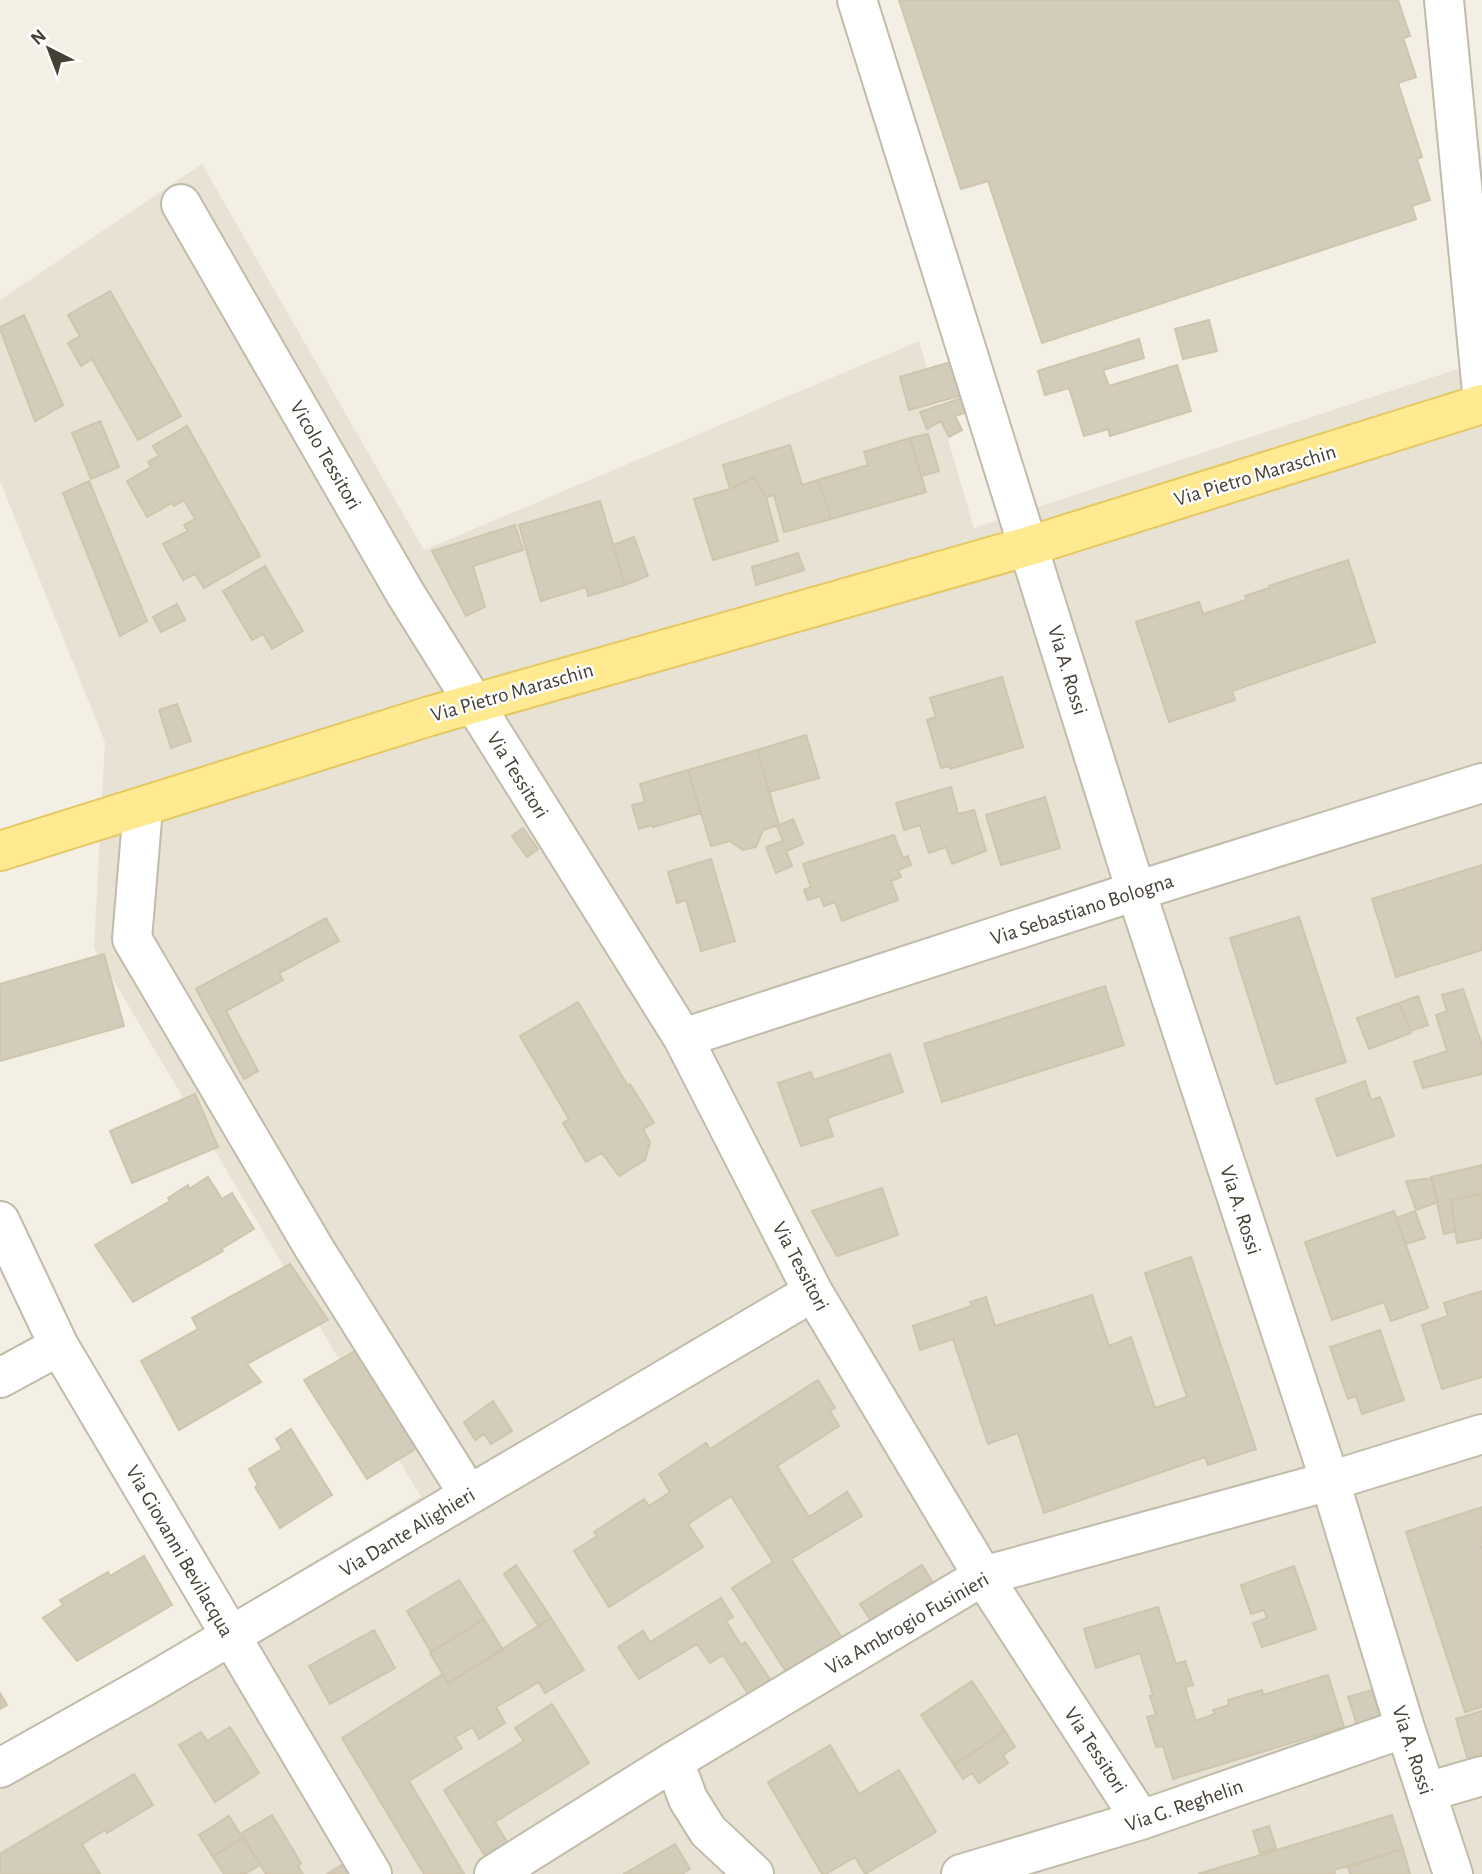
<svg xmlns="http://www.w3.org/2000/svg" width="1482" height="1874" font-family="'Alegreya Sans',sans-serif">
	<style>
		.residential { fill: #e7e2d3 }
		.building { fill: #d4ccba; stroke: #cfc5ad; stroke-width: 2 }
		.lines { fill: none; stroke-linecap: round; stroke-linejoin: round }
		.minor-casing { stroke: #c1bbaa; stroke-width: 42 }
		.major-casing { stroke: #e5c861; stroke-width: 42 }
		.minor { stroke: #fff; stroke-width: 38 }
		.major { stroke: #ffe991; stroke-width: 38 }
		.labels { text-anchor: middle; stroke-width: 5; stroke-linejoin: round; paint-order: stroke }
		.street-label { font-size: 21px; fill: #454034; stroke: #fff }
	</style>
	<rect width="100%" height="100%" fill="#f3efe5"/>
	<!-- residential -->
	<path class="residential" d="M202,164L424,550L919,341L974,528L1482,361V1874H0V1751L421,1497L94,948L105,742L0,481V300Z"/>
	<!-- building -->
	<path class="building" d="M899,0H1398L1410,36L1403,38L1416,77L1398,83L1422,157L1417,159L1430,200L1412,206L1416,219L1042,343L988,181L961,189Z
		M110,291L181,416L138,440L92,359L81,366L68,343L80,336L68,315Z
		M24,315L63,405L35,421L0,329V327Z
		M1209,320L1217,351L1183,359L1175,329Z
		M1139,339L1144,358L1103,370L1109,386L1177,365L1191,411L1110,436L1108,429L1084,436L1069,388L1045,395L1038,371Z
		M954,361L963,395L909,410L900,377Z
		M964,397L967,412L955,416L962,430L949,437L941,421L927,429L920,412Z
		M100,421L119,467L91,479L72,433Z
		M187,426L260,556L204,588L195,574L183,580L163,544L188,531L184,525L195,519L184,500L174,506L172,503L147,517L127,481L151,467L148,462L159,456L153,446Z
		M928,434L939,471L921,476L910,438Z
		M910,438L926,492L831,519L818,480L868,465L864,452Z
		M790,445L802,485L818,480L831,519L784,532L774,495L766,497L754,477L730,489L723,465Z
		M754,477L766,497L778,541L713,560L694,499L730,489Z
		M89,481L147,621L120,636L63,493Z
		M600,501L625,585L588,596L586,587L541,601L519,525Z
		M515,525L523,550L473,566L485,607L466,616L432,551Z
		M634,537L648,576L625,585L613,545Z
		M798,553L804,570L756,585L752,567Z
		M1348,560L1375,642L1232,691L1235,700L1169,722L1136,622L1199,602L1203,614L1246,600L1245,596L1269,588V586Z
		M265,566L303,631L272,649L263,634L252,640L223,591Z
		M177,604L185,620L161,632L153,617Z
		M1002,677L1023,747L950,769L949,766L941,768L927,720L936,717L930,698Z
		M177,704L191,741L171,748L159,710Z
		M806,735L819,778L769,792L757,750Z
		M757,750L779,825L763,830L756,847L743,850L730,841L711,846L688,770Z
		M688,770L701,813L653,827L651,825L639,829L632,805L645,802L640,784Z
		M951,787L958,814L974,810L986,851L952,864L946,847L929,853L920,825L904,830L896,803Z
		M1045,797L1060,848L1001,865L986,815Z
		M793,819L803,844L786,851L792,866L776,873L766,847L783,841L777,826Z
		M523,828L538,849L527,857L512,836Z
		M894,835L903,858L908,856L911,865L898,870L901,877L891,881L898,900L842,921L835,902L824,906L820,896L808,900L804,890L811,887L803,864Z
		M711,859L735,941L701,951L686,900L677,903L668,872Z
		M1482,865V950L1396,977L1372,899Z
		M1299,917L1346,1062L1276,1084L1230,938Z
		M326,918L339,941L279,973L283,980L226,1011L258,1071L244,1079L196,989Z
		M104,954L124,1026L0,1061V984Z
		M1105,986L1124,1045L942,1102L924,1044Z
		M1463,989L1482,1045V1074L1423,1088L1414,1062L1447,1051L1436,1015L1447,1011L1442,995Z
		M1418,996L1428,1025L1410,1031L1399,1003Z
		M578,1002L628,1086L630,1084L654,1123L643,1129L650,1142L645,1160L619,1176L602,1153L586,1162L563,1123L569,1119L520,1036Z
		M1399,1003L1411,1033L1369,1049L1357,1018Z
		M890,1054L903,1092L827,1118L833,1136L801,1146L778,1083L811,1072L814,1080Z
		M1365,1081L1371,1100L1380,1097L1394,1136L1337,1156L1316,1099Z
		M195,1094L218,1147L132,1183L110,1131Z
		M1482,1165V1194L1451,1200L1455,1231L1444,1234L1431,1177Z
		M208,1177L222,1199L232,1193L254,1229L221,1249L223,1251L133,1302L95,1245L170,1201L168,1198L188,1185L189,1189Z
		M1432,1178L1438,1202L1416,1210L1406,1181Z
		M882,1188L898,1235L837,1256L812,1211Z
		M1482,1194V1238L1457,1243L1451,1200Z
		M1394,1211L1428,1308L1391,1321L1384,1302L1332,1320L1305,1242Z
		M1415,1211L1425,1238L1406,1244L1396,1218Z
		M1191,1257L1256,1449L1208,1465L1205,1457L1044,1513L1018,1433L988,1444L953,1339L920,1350L913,1326L972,1306L970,1302L986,1297L995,1326L1092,1295L1109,1346L1131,1337L1155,1408L1187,1397L1145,1273Z
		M290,1264L328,1320L247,1364L261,1382L179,1430L141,1361L198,1329L192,1318Z
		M1482,1291V1377L1442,1389L1422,1325L1448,1316L1444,1303Z
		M1380,1330L1404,1400L1362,1414L1356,1396L1348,1399L1330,1347Z
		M364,1346L425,1443L367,1479L304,1380Z
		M818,1380L835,1408L830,1411L839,1426L777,1466L809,1517L847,1492L862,1516L791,1559L847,1646L792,1681L732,1588L773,1562L731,1496L688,1524L703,1547L609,1607L574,1551L597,1536L594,1532L644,1499L649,1506L670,1492L659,1474L706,1443L710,1449Z
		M493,1401L512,1431L491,1444L484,1434L475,1440L464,1422Z
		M291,1429L332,1495L280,1528L255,1487L258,1485L249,1469L282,1449L276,1439Z
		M1482,1507V1543L1480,1544L1482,1550V1707L1465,1712L1406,1532Z
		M144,1556L172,1605L77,1661L43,1618L63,1605L60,1600L108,1572L110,1576Z
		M516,1565L551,1618L539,1627L504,1574Z
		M922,1565L938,1591L878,1631L860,1604Z
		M1294,1566L1316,1629L1262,1647L1253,1623L1267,1618L1264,1610L1251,1614L1241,1585Z
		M459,1580L484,1619L431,1652L407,1611Z
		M721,1598L733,1617L726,1621L741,1645L745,1642L782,1697L759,1711L723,1655L710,1663L697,1644L639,1679L618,1647L643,1631L650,1642Z
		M1158,1607L1176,1664L1185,1661L1193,1685L1185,1687L1196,1721L1215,1714L1213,1710L1229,1705L1228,1700L1262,1690L1263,1695L1328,1675L1344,1727L1173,1779L1163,1746L1156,1747L1147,1717L1156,1715L1150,1696L1153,1695L1140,1653L1096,1668L1084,1629Z
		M551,1618L584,1670L545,1693L539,1682L496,1707L505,1723L479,1739L473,1727L455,1737L462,1748L409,1781L464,1874H424L342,1738L443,1674L448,1683Z
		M484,1619L503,1650L448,1683L430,1653Z
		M374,1630L395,1668L330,1704L309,1666Z
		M972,1681L1005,1731L954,1765L921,1715Z
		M1372,1690L1382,1721L1358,1728L1348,1697Z
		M0,1693L7,1705L0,1709Z
		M552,1704L589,1763L495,1822L509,1845L487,1859L444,1790L524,1741L515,1728Z
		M1482,1711V1755L1468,1760L1456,1719Z
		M230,1727L259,1773L215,1802L179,1745L201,1732L207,1741Z
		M1005,1731L1015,1747L1003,1755L1008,1763L979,1783L972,1773L963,1779L954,1765Z
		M830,1745L859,1794L899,1770L936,1832L865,1874L855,1857L826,1874H822L768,1782Z
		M134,1774L153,1805L107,1833L105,1830L82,1844L100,1874H0V1854Z
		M272,1815L301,1863L298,1866L303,1874H266L243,1837L213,1857L199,1835L229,1816L240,1834Z
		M1392,1815L1403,1849L1334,1870L1335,1874H1198Z
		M1269,1826L1276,1848L1260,1853L1253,1831Z
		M243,1837L260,1865L245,1874H224L213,1857Z
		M675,1844L690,1869L682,1874H624Z
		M1403,1849L1410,1874H1350L1348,1867Z
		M355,1857L365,1874H327Z"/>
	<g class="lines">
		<!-- minor casing -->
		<g class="minor-casing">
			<path id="minor" d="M857,0L1136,891L1330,1481L1405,1728L1453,1874
				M1444,0L1482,392
				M181,204L405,593L683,1038L813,1292L983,1576L1141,1820
				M143,808L132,939L314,1248L469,1495
				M683,1038L1136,891L1482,783
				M0,1221L59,1346L372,1874
				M0,1378L59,1346
				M674,1761L688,1799L708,1831L754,1874
				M0,1768L144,1687L813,1292
				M1427,1792L1482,1776
				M494,1874L674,1761L983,1576L1330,1481L1482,1434
				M961,1874L1141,1820L1405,1728"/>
		</g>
		<!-- major casing -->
		<g class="major-casing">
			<path id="major" d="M0,851L430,716L1029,546L1482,404"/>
		</g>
		<!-- minor -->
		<use href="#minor" class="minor"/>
		<!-- major -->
		<use href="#major" class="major"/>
	</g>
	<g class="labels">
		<!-- street labels -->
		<g class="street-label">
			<text transform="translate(326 455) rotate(60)" y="7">Vicolo Tessitori</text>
			<text transform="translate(1255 475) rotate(-17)" y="7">Via Pietro Maraschin</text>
			<text transform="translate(1068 670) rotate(73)" y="7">Via A. Rossi</text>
			<text transform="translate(512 692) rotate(-16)" y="7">Via Pietro Maraschin</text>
			<text transform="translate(518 775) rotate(58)" y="7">Via Tessitori</text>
			<text transform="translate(1082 909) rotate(-18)" y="7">Via Sebastiano Bologna</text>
			<text transform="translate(1241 1210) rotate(72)" y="7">Via A. Rossi</text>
			<text transform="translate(801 1266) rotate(62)" y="7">Via Tessitori</text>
			<text transform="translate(407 1532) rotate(-31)" y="7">Via Dante Alighieri</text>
			<text transform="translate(180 1551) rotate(60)" y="7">Via Giovanni Bevilacqua</text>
			<text transform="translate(907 1623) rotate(-30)" y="7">Via Ambrogio Fusinieri</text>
			<text transform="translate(1096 1750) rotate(57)" y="7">Via Tessitori</text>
			<text transform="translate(1413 1750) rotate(72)" y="7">Via A. Rossi</text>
			<text transform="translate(1184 1805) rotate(-19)" y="7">Via G. Reghelin</text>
		</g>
	</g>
	<!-- north arrow -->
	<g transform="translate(49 49) rotate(318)" stroke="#ffffff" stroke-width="5" paint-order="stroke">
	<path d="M0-5L12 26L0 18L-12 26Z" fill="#454034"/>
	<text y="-10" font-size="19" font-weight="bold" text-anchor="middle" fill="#454034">N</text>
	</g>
</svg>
